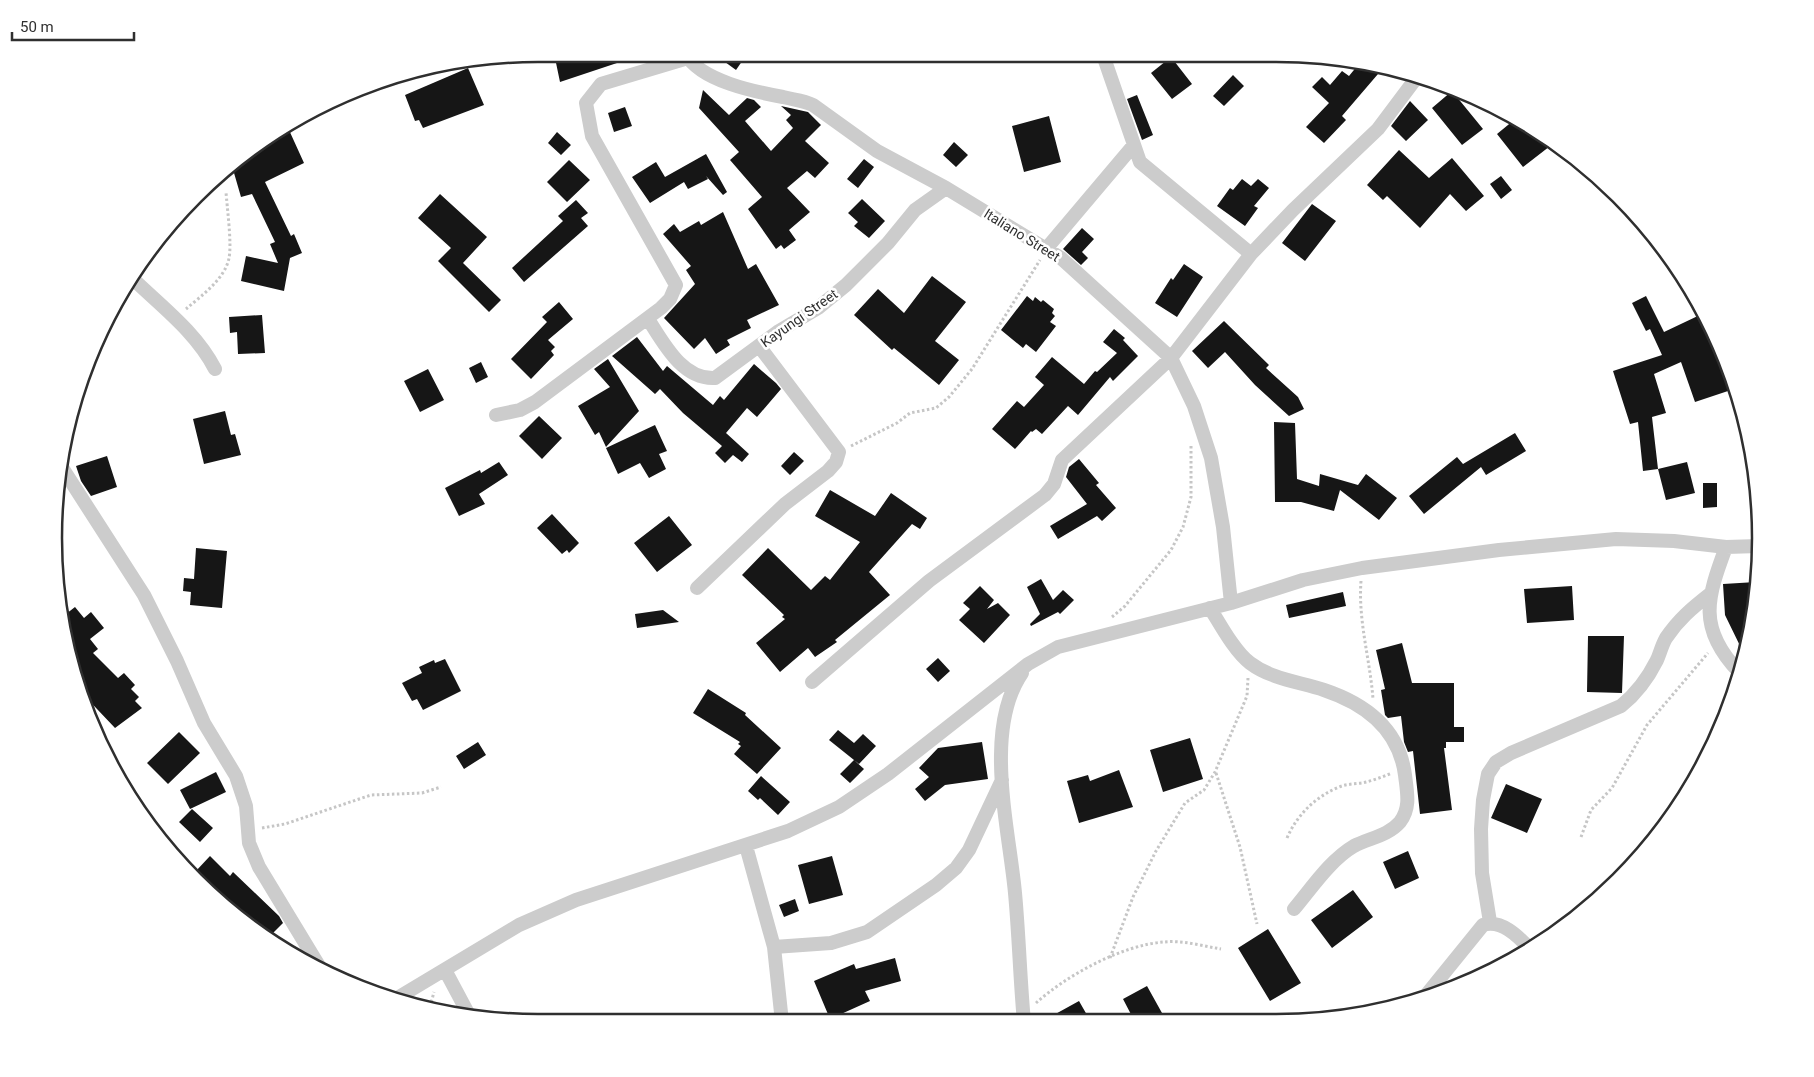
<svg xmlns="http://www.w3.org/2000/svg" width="1814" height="1077" font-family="Roboto,sans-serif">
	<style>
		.building { fill: #161616 }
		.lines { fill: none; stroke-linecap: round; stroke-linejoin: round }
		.path { stroke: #c6c6c6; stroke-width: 3; stroke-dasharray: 2.5 2.5; stroke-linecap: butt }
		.street { stroke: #ccc; stroke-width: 14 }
		.labels { text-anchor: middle; stroke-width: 5; stroke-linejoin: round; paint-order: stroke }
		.street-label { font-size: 14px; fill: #2f2f2f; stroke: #fff }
		.rim { fill: none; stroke: #2f2f2f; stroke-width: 2.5 }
	</style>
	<rect width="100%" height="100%" fill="#fff"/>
	<!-- building -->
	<path class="building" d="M583,54H638V56L560,82L555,58L568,55L569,58Z
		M714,54H747L736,70Z
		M1171,57L1192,84L1172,99L1151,73Z
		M1358,65L1369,67L1378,74L1342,116L1346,120L1324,143L1306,127L1329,103L1312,87L1322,77L1330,85L1342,71L1349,76Z
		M468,68L484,105L423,128L419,120L415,121L405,95Z
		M1233,75L1244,86L1224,106L1213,96Z
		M703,90L729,115L747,98L754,100L761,107L745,121L771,151L793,128L786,120L791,115L781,106L808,112L821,125L805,141L829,163L815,178L807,171L787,188L810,212L789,230L796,240L784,249L781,245L776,249L748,209L762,197L730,160L739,152L699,108Z
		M1452,91L1483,129L1462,145L1432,108Z
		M1137,95L1153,135L1142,140L1127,99Z
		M1410,101L1428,120L1406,141L1391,126Z
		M625,107L632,126L614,132L608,113Z
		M1049,116L1061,162L1024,172L1012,126Z
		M1514,120L1545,135L1554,143L1523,167L1497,134Z
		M289,130L304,163L265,182L291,236L294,234L302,253L290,258L284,291L241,281L246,256L278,263L270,244L275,242L252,194L241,197L232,166L244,154Z
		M557,132L571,145L561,155L548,143Z
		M954,142L968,155L956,167L943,155Z
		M1399,150L1429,178L1452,158L1484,196L1466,211L1450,194L1420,228L1387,196L1383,200L1367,185Z
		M706,154L727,192L723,195L706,176L708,179L688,189L684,182L650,203L632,177L656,162L665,177Z
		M864,159L874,167L858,188L847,179Z
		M569,160L590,180L567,202L547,182Z
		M1501,176L1512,190L1501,199L1490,184Z
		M1242,179L1251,186L1258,179L1269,188L1254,206L1258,208L1245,226L1217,206L1230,188L1233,190Z
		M440,194L487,237L463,263L501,300L489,312L438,261L451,248L418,218Z
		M862,199L885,221L869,238L854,226L858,222L848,213Z
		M576,200L588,213L581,218L588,226L524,282L512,268L563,221L558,216Z
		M1312,204L1336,221L1305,261L1282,243Z
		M723,212L748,269L756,264L779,305L747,320L751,328L727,340L730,345L716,354L705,338L694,349L664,318L695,284L686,270L691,266L663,234L674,224L680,232L699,221L701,225Z
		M1082,228L1094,239L1082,252L1088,258L1081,265L1063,249Z
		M1184,264L1203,277L1177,317L1155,303L1171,278L1173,280Z
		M932,276L966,302L935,341L959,360L939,385L894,348L892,350L854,315L878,289L904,313Z
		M1027,296L1033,301L1035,297L1041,302L1043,300L1054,309L1052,313L1055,316L1050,322L1056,326L1036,352L1026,344L1023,348L1001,330Z
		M1646,296L1664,332L1702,314L1723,353L1734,389L1695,402L1681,362L1654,374L1666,413L1652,417L1658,469L1643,471L1638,422L1630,424L1613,371L1662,355L1650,329L1646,331L1632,303Z
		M559,302L573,319L548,340L555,347L551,351L554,355L531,379L511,359L547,322L542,317Z
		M262,315L265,353L238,354L237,332L230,333L229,317Z
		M1224,321L1269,365L1266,368L1298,397L1304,409L1289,416L1255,385L1225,352L1208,368L1192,351Z
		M1114,329L1125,338L1123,340L1138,356L1113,381L1110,377L1078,415L1068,406L1042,434L1036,429L1032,432L1031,431L1015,449L992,429L1017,401L1024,407L1044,385L1035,377L1052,357L1084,384L1095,371L1097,372L1117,353L1103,342Z
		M637,337L663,371L667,366L713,405L720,396L724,400L754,364L776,383L781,389L757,417L747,408L726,433L749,454L742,462L733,455L725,463L715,453L722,446L683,413L660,389L655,394L612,356Z
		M608,359L639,411L606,447L599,432L595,435L578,406L610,387L594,369Z
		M481,362L488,377L476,383L469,368Z
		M428,369L444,400L420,412L404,381Z
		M225,411L231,435L235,434L241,455L204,464L193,419Z
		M539,416L562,438L542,459L519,436Z
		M1274,422L1295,423L1297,479L1319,486L1320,474L1358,485L1366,474L1397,498L1379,520L1340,490L1334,511L1301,502H1275Z
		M655,425L667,451L659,454L666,469L649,478L640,463L618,474L606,448Z
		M1515,433L1526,451L1486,475L1481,467L1424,514L1409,496L1457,457L1463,464Z
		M794,452L804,461L790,475L781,466Z
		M107,456L117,487L91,496L81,481L76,466Z
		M1079,459L1099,483L1096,485L1116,508L1102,521L1097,516L1058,539L1050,526L1087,504L1066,477L1069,467Z
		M499,462L508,475L479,494L485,504L459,516L445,488L480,470L481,473Z
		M1687,462L1695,493L1666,500L1658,469Z
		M1703,483H1717V507L1703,508Z
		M830,490L875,516L891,493L927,518L920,529L912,524L869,572L890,595L835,640L837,642L815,657L808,648L780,672L756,643L785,619L782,617L784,615L742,575L768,548L811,590L825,576L830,580L860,542L815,516Z
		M552,514L579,543L569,553L567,550L562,554L537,528Z
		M669,516L692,545L657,572L634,543Z
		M196,548L227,551L222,608L190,605L191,592L183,591L184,578L194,579Z
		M1041,579L1053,600L1063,590L1074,600L1060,614L1058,612L1031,626L1030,624L1040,614L1027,587Z
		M1756,582L1751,633L1744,654L1725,615L1723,584Z
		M980,586L994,600L987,609L998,603L1010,615L984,643L959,620L970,609L963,603Z
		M1572,586L1574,620L1527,623L1524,589Z
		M1343,592L1346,606L1289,618L1286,605Z
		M75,607L84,618L91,612L104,628L90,639L98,649L93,653L118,678L124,673L135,685L131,689L139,697L135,701L142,708L115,728L79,690L66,614Z
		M663,610L679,622L637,628L635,614Z
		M1588,636H1624L1622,693L1587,692Z
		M1402,643L1412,683H1454V727H1464V742H1446V748H1444L1452,810L1420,814L1413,751L1408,752L1404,742L1401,716L1388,718L1385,715L1381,690L1385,689L1376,650Z
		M938,658L950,671L938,682L926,669Z
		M445,659L461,691L423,710L417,699L412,701L402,683L422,673L419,667L434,660L435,663Z
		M708,689L746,713L745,715L781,748L757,774L734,754L741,746L738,744L740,742L693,713Z
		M838,730L854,743L863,734L876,746L859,764L854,760L864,769L850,783L840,774L854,760L829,740Z
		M179,732L200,753L168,784L147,763Z
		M1190,738L1203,779L1163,792L1150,750Z
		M478,742L486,755L464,769L456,756Z
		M982,742L988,779L945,785L925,801L915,789L929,777L919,768L938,748Z
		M1119,770L1133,807L1079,823L1067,781L1088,775L1090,781Z
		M216,772L226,792L190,809L180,790Z
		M761,776L790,802L778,815L760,798L758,800L748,791Z
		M1506,784L1542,799L1527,833L1491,818Z
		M192,809L213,828L200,842L179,822Z
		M1408,851L1419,878L1395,889L1383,862Z
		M210,856L230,876L233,872L279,916L283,923L267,939L195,872Z
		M832,856L843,895L809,904L798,865Z
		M1353,890L1373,917L1332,948L1311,920Z
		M795,899L799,911L784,917L779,905Z
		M1268,929L1301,983L1270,1001L1238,948Z
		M895,958L901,981L865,991L870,1001L830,1019L814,981L854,964L856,969Z
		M1147,986L1162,1013L1146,1022H1135L1123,999Z
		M1079,1001L1091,1022H1041Z"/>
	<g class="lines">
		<!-- path -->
		<path class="path" d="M186,309C201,296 225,279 229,258C232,244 227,207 226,192
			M851,446L897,423L910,413L936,408L949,397L972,369L1040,260
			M1361,581C1358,621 1370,659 1373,699
			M1112,617L1125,606L1171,550L1183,527L1191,497V444
			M1216,773L1240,847L1257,924
			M262,828L285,824L371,795L422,793L441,787
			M1581,837L1591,810L1612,788L1647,725L1708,653
			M1287,838C1297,815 1315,797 1339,787C1346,784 1354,784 1362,783C1372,781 1382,777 1392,773
			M1110,958L1133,897L1156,851L1185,803L1204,790L1215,772L1247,696L1248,678
			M1036,1003C1067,975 1122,945 1164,942C1182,940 1203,946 1221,949
			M430,1007L434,992"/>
		<!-- street -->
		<path class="street" d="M686,54C700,81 756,92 783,97C795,100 803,100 813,105L877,151L946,188L1061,258L1171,358L1194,406L1211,458L1223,527L1231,603
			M1103,55L1140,162L1251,254
			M1046,249L1133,146
			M132,278C161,306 196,332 215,369
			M648,319C663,342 682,380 715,378L779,331L818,308L846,285L888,243L915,210L946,188
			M496,415L520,410L535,402L661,308L670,299L676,285L592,136L586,103L601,84L688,58
			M63,469L144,595L177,661L204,723L236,776L246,806L249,843L259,867L319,966
			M1726,547C1707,598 1697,628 1739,672
			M697,588L785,504L828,471L836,462L839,452L759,346
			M1210,608C1220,624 1235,652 1250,663C1271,679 1300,682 1324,690C1366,704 1399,729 1405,775C1407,792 1411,808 1400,822C1388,836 1369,838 1354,846C1330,860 1311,889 1294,909
			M1022,673C983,730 1009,828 1015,893C1019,936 1020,979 1024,1022
			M812,682L929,581L1045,495L1054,484L1062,460L1171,358L1251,254L1293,210L1378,129L1417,77
			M746,846L774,947L782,1022
			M1490,922L1482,873L1481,829L1483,800L1488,774L1496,762L1511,753L1621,706C1636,694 1648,678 1657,660C1660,653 1662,645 1666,638C1678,620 1692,608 1710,594
			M774,947L831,943L867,932L936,885L956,868L969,850L1002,780
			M445,970L469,1015
			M1423,999L1483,925C1501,919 1518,936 1530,949
			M394,1000L519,925L576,900L788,831L839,807L888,774L1028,664L1058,647L1231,603L1303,580L1362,568L1499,550L1616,539L1674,541L1726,547L1759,546"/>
	</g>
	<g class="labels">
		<!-- street labels -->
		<g class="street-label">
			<text transform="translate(1022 235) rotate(32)" y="5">Italiano Street</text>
			<text transform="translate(799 318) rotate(-35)" y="5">Kayungi Street</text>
		</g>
	</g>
	<!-- crop -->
	<path d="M0 0H1814V1077H0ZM538 62H1276A476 476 0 0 1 1752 538V538A476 476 0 0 1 1276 1014H538A476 476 0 0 1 62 538V538A476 476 0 0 1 538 62Z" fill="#fff" fill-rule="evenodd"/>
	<path class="rim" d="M538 62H1276A476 476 0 0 1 1752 538V538A476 476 0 0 1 1276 1014H538A476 476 0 0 1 62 538V538A476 476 0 0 1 538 62Z"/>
	<!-- scale -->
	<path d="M12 32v8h122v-8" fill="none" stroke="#2f2f2f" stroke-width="2.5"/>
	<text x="20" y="32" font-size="15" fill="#2f2f2f" stroke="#ffffff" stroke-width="4" paint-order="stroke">50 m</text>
</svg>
